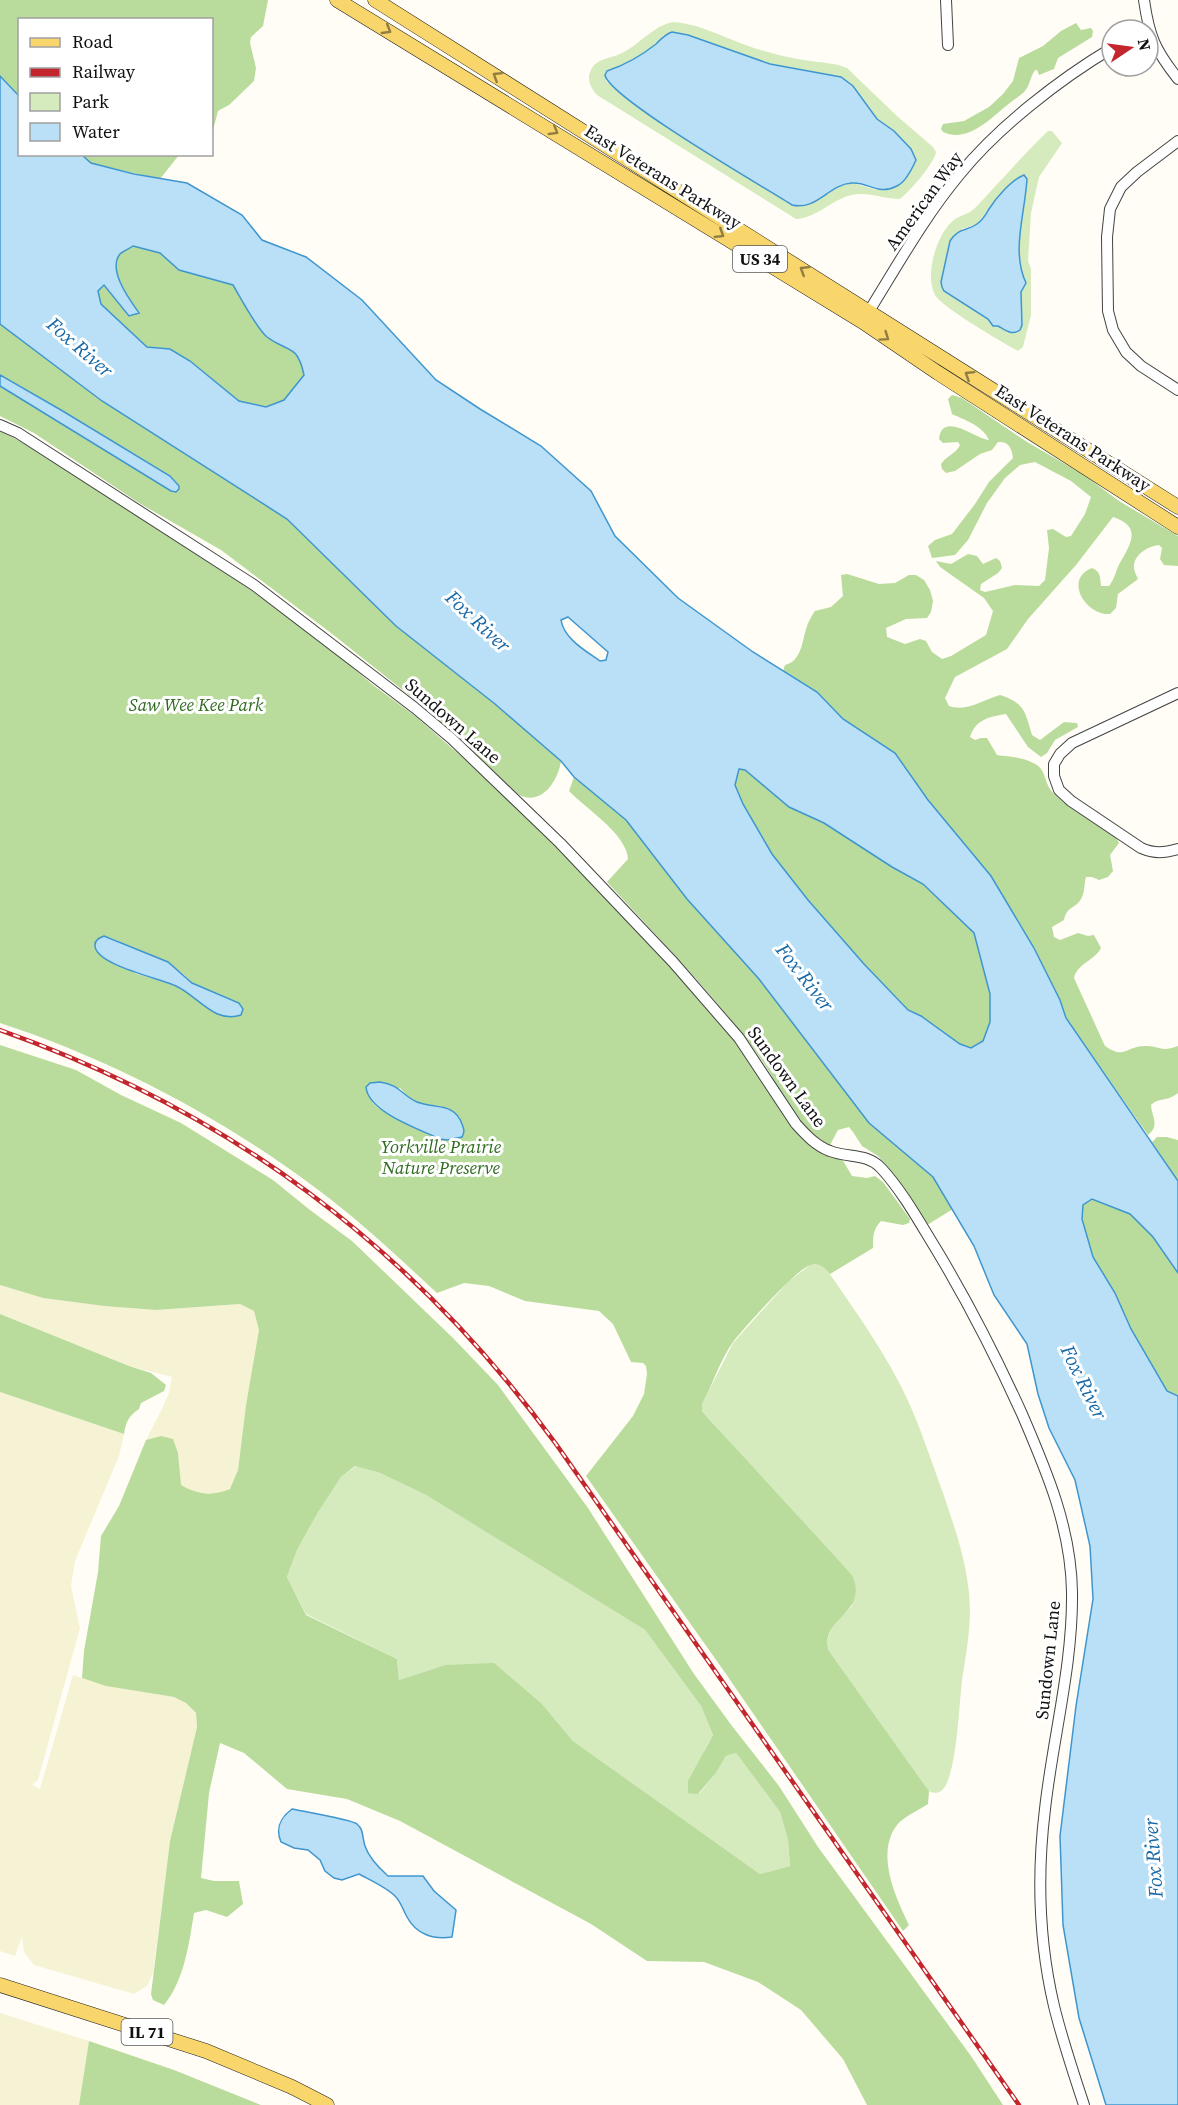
<svg xmlns="http://www.w3.org/2000/svg" width="1178" height="2105" font-family="'Source Serif 4',serif">
	<style>
		.farmland { fill: #f6f3d4 }
		.green { fill: #d5ebbd; fill-rule: evenodd }
		.forest { fill: #b9dc9c; fill-rule: evenodd }
		.water { fill: #b9e0f7; stroke: #3f96cf; stroke-width: 1.5; fill-rule: evenodd }
		.lines { fill: none; stroke-linecap: round; stroke-linejoin: round }
		.minor-casing { stroke: #444; stroke-width: 12 }
		.major-casing { stroke: #222; stroke-width: 15 }
		.minor { stroke: #fff; stroke-width: 10 }
		.major { stroke: #f9d66b; stroke-width: 14 }
		.rail-casing { stroke: #c4262e; stroke-width: 4.5 }
		.rail { stroke: #fff; stroke-width: 2; stroke-dasharray: 7; stroke-linecap: butt }
		.oneway { stroke: #917d42 }
		.labels { text-anchor: middle; stroke-width: 6; stroke-linejoin: round; paint-order: stroke }
		.shield { fill: #fff; stroke: #585858; stroke-width: 1.5 }
		.shield-label { font-size: 16px; font-weight: bold; fill: #111 }
		.street-label { font-size: 18px; fill: #111; stroke: #fff }
		.park-label { font-size: 18px; font-style: italic; fill: #2f6b1f; stroke: #fff }
		.water-label { font-size: 20px; font-style: italic; fill: #1768a6; stroke: #fff }
	</style>
	<rect width="100%" height="100%" fill="#fffdf5"/>
	<!-- farmland -->
	<path class="farmland" d="M0,1285L43,1298L104,1306L156,1310L240,1304L254,1311L260,1329L246,1405L238,1470L230,1489L217,1494L196,1493L180,1485L178,1453L161,1436L146,1440L162,1409L169,1393L172,1377L129,1366L0,1314Z
		M0,1392L124,1434L119,1456L75,1561L71,1586L80,1628L38,1780L32,1785L40,1789L73,1675L106,1686L174,1697L186,1703L196,1714L197,1727L170,1841L153,1973L147,1986L134,1994L34,1965L24,1952L22,1937L15,1956L0,1951Z
		M0,2013L89,2041L79,2105H0Z"/>
	<!-- green -->
	<path class="green" d="M673,22C704,24 731,42 761,50C777,55 794,59 811,61C824,63 835,63 847,68L897,116L933,147L936,152C934,164 910,191 900,199C882,199 866,190 848,196C829,202 816,218 796,219L597,95C591,88 586,79 591,70C596,58 614,58 624,52C641,43 653,26 673,22ZM664,35H688L770,64L826,74L853,86L877,119L894,131L877,190L852,183L839,187L811,204L792,205C729,165 663,129 606,81L607,71C629,64 649,51 664,35Z
		M1048,131H1052L1062,143L1039,177L1031,213L1028,261L1031,269V315L1023,347L1018,351C1002,342 943,308 935,295C924,275 937,232 955,219C962,215 969,214 975,208C999,183 1022,156 1048,131ZM1020,176L1027,179C1025,214 1012,250 1026,283L1021,292L1022,325L1002,328L944,291L962,229L977,224L990,207Z
		M810,1265H820L825,1267C855,1311 887,1354 909,1403C922,1432 932,1463 943,1493C953,1523 964,1553 968,1585C973,1618 967,1648 962,1680C959,1709 958,1738 952,1766C949,1778 945,1799 929,1791L829,1651C823,1631 840,1619 852,1606V1575L814,1536L702,1411V1404L733,1343L788,1282Z
		M356,1466L380,1473L426,1495L645,1630L701,1706L713,1735L704,1751L699,1794L716,1773L726,1756L736,1753L780,1812L788,1840L790,1866L760,1874L573,1741L542,1704L445,1665L399,1680L397,1659L306,1614L287,1577L297,1550L317,1514L341,1477Z"/>
	<!-- forest -->
	<path class="forest" d="M0,0H268L263,26L251,37L250,43L256,68L254,81L229,105L218,111L212,134V20H20L19,96L0,76Z
		M1076,23L1081,30L1091,28L1093,31L1092,37L1058,58L1054,69L1039,75L1037,70H1035C1030,77 1030,86 1024,92C1019,97 1012,101 1006,106C989,120 967,143 943,132L941,129L943,124L964,121L989,107L1003,94L1013,81L1019,58L1043,46L1061,31Z
		M82,155H179L160,179L91,163Z
		M133,246L160,253L179,270L233,285C240,297 257,329 267,337C288,353 297,343 304,375L284,400L266,407L239,401L190,361L170,349L147,347L101,304L98,291L104,285L129,316L138,313C129,300 107,270 120,254C123,251 129,249 133,246Z
		M0,324L102,401L287,519L396,626L495,704L561,761C558,781 542,806 519,795L409,695L331,633L221,550L139,503L34,433L0,416V386L171,491L176,492L179,486L170,476L133,453L0,375Z
		M952,395L962,398L1027,442L1084,475L1119,501L1178,536V566L1164,565L1160,559L1162,548L1159,545C1149,546 1135,554 1134,565C1133,570 1137,576 1138,579L1118,594L1116,608L1110,614C1086,616 1063,579 1092,568C1101,572 1100,577 1101,586H1109C1115,579 1116,569 1121,561C1132,542 1141,526 1113,517L1076,565L1028,619L1007,649L955,677L945,698L949,706C968,712 982,700 1000,695C1025,703 1025,712 1032,735L1040,740L1064,722L1077,723L1078,727L1055,740L1047,753L1041,757L1028,747L1006,714C989,717 976,719 970,737L975,740L981,738H987L997,755C1011,757 1024,757 1037,765C1045,770 1045,782 1050,789C1054,795 1062,801 1067,805C1083,816 1111,824 1119,843L1110,855L1113,871L1108,877L1099,880L1092,877H1086C1084,884 1085,891 1082,897C1077,909 1067,905 1064,920L1052,927L1054,937L1060,940L1078,933L1088,936L1094,935L1101,948C1095,960 1077,964 1074,978L1105,1046C1125,1060 1126,1046 1145,1046C1159,1045 1160,1053 1178,1046V1093C1167,1102 1159,1097 1151,1105C1152,1118 1160,1125 1148,1135L1066,1018L1060,1000L1034,948L991,876L928,800L895,753L843,719L817,692L783,671L785,665C801,661 802,643 806,629C808,622 811,617 815,611L831,607L843,596L841,575L847,574L879,584L895,583L909,575H916L924,580L930,590L933,601L931,612L927,618L906,619L886,628L887,637L905,644L920,639L926,641L932,652L942,659L951,656L986,635L993,611L984,598L940,567L936,561L951,564L968,554L977,556L983,564L996,558L1000,561L1002,568L998,573L981,584L980,590L985,592L1015,585L1039,586L1045,580L1049,548L1047,530L1053,529L1066,537L1071,536L1085,514L1091,497L1071,481L1035,462L1020,465L1005,478L987,503L968,540L955,555L932,558L928,546L935,540L952,534L975,504L989,482L1013,458C1012,449 1009,441 998,442L992,450L980,454L955,471L946,473L942,469L941,464C947,455 956,454 960,445L958,442L943,443L939,439C942,410 976,439 989,440C983,426 965,420 952,414L948,399Z
		M0,431L31,447L248,588L331,649L373,685L415,716L469,763L556,846L678,975L739,1047L802,1139L810,1145L842,1159L852,1176L867,1178L875,1176L883,1182L910,1219L909,1223L903,1225L881,1221C873,1229 873,1236 873,1248L830,1274C825,1268 821,1263 811,1265C798,1267 743,1329 733,1342C720,1360 713,1384 702,1404V1411L708,1418L852,1575C870,1614 818,1618 829,1651L929,1791L928,1804C919,1810 903,1817 897,1825C875,1854 896,1898 909,1925L903,1931L726,1674L586,1476L633,1416L644,1394L647,1374L646,1366L643,1363L631,1362L613,1324L599,1311L525,1301L489,1286L464,1283L437,1293C398,1257 359,1220 317,1189C221,1117 113,1060 0,1023ZM109,937C132,947 157,956 178,970C186,975 191,983 200,988L190,995L175,985L137,974L105,958L96,950ZM400,1088C405,1093 409,1098 415,1101C434,1110 442,1099 460,1118L440,1139L378,1108L372,1102Z
		M739,769L745,770L789,807L824,823L892,867L923,884L974,933L990,994V1022L983,1041L971,1048L960,1044L921,1016L908,1010L864,964L808,900L772,854L743,804L735,785Z
		M574,777L626,820L687,899L759,979L869,1123L933,1177L953,1209L927,1225L888,1167L878,1156L862,1146L853,1132L849,1127L838,1130L830,1145C797,1130 783,1093 765,1065C756,1051 745,1038 735,1025C695,975 650,929 607,882L628,859C627,834 585,808 569,791Z
		M0,1045L76,1070L121,1095L181,1123L273,1180L310,1210L352,1241L453,1338L498,1385L588,1508L694,1674L732,1726L779,1786L818,1847L971,2056L1003,2105H867L843,2059L801,2010L758,1982L704,1962L647,1961L591,1924L400,1821L347,1799L287,1789L244,1753L220,1743L209,1793L201,1878L214,1881H239L243,1904L227,1917L206,1910L194,1913C189,1944 184,1981 164,2005L153,2000L151,1994L170,1841L197,1727L196,1713L186,1703L174,1697L106,1686L82,1678L84,1651L98,1572L101,1536L119,1506L146,1440L161,1436L173,1439L178,1453L181,1485C197,1494 211,1497 230,1489L238,1470L246,1405L259,1330L254,1311L240,1304L156,1310L104,1306L43,1298L0,1285ZM355,1466L380,1473L426,1495L645,1630L701,1706L713,1735L688,1781V1793L698,1794L716,1773L726,1756L736,1753L780,1812L788,1840L790,1866L760,1874L573,1741L542,1704L494,1663L445,1665L399,1680L397,1659L306,1615L287,1577L297,1550L317,1514L341,1477Z
		M1157,1137H1167L1178,1140V1181L1152,1142Z
		M1092,1199L1130,1214L1153,1237L1178,1273V1396L1167,1391L1131,1329L1115,1293L1093,1257L1082,1219L1083,1205Z
		M0,1314L129,1366L151,1373L166,1385L164,1391L141,1403L139,1409C129,1416 126,1421 124,1434L0,1392Z
		M89,2041L174,2070L261,2105H79Z"/>
	<!-- water -->
	<path class="water" d="M672,32L688,35L770,64L841,77L853,86L877,119L894,131L911,149L916,160C912,169 906,182 897,186C878,196 869,182 852,183C829,184 817,211 792,205C764,187 609,98 605,75L607,71C625,65 641,56 656,44C661,39 664,35 672,32Z
		M0,76L19,96L20,154L82,155L91,163L134,174L187,183L242,215L262,240L306,257L362,300L436,380L480,409L541,446L591,491L615,536L678,598L753,652L817,692L843,719L895,753L928,800L991,876L1034,948L1060,1000L1066,1018L1178,1181V1273L1153,1237L1130,1214L1092,1199L1083,1205L1082,1219L1093,1257L1115,1293L1131,1329L1167,1391L1178,1396V2105H1106L1079,2018L1063,1925L1060,1836L1076,1706L1093,1599L1090,1546L1075,1480L1049,1428L1038,1394L1027,1344L994,1295L974,1246L933,1177L869,1123L759,979L687,899L626,820L574,777L561,761L495,704L396,626L287,519L102,401L0,324ZM133,246L160,253L179,270L233,285C240,297 257,329 267,337C288,353 297,343 304,375L284,400L266,407L239,401L190,361L170,349L147,347L101,304L98,291L104,285L129,316L139,313C130,300 107,270 120,254C123,251 129,249 133,246ZM568,617L608,652L606,660L600,661C586,651 564,639 561,620ZM739,769L745,770L789,807L824,823L892,867L923,884L974,933L990,994V1022L983,1041L971,1048L960,1044L921,1016L908,1010L864,964L808,900L772,854L743,804L735,785Z
		M1024,175L1027,179C1025,214 1011,251 1026,283L1021,292L1022,325L1020,330C1012,336 1005,330 998,326H993L988,319L944,291L942,287L941,282L950,241C959,227 966,232 977,224C983,220 986,214 989,209C996,198 1011,180 1024,175Z
		M0,375L61,410L170,476L179,486V489L176,492L171,491L0,386Z
		M104,936L168,962L192,983L239,1003L243,1009L241,1015C214,1024 198,996 176,986C163,979 94,965 95,945C95,940 99,938 104,936Z
		M380,1082C401,1085 401,1095 417,1102C434,1109 454,1102 462,1124C464,1129 465,1132 462,1137L447,1140L440,1139C419,1129 368,1112 366,1087L370,1083Z
		M292,1809C301,1811 353,1820 357,1824C364,1830 362,1837 365,1846C369,1858 379,1868 388,1876H423L434,1891L456,1910L452,1937C433,1940 416,1934 407,1917C403,1910 401,1902 395,1896C386,1887 370,1880 359,1874L342,1880L334,1878L325,1871L320,1860L308,1850L294,1848L281,1842C275,1828 280,1818 292,1809Z"/>
	<g class="lines">
		<!-- minor casing -->
		<g class="minor-casing">
			<path id="minor" d="M946,0L948,45
				M1144,0C1149,36 1155,50 1178,79
				M1178,141L1137,172L1121,187L1110,209L1107,237L1108,311L1113,330L1126,352L1141,366L1178,390
				M866,316C896,268 924,217 960,174C998,127 1060,79 1112,48
				M0,425L18,433L254,585L415,708L452,739L560,843L673,962L739,1038L796,1124C806,1135 816,1146 830,1151C848,1158 867,1153 881,1168C904,1193 921,1225 939,1254C970,1306 997,1359 1022,1414C1047,1472 1071,1528 1072,1592C1073,1665 1053,1737 1045,1809C1037,1874 1039,1942 1054,2006C1062,2039 1073,2072 1084,2105
				M1178,693L1072,743L1060,754L1054,764V776L1059,790L1071,801L1141,848C1155,854 1164,853 1178,849"/>
		</g>
		<!-- major casing -->
		<g class="major-casing">
			<path id="major" d="M337,0L863,322L938,373L1178,527
				M375,0L1178,507
				M0,1985L206,2051L292,2087L327,2105"/>
		</g>
		<!-- minor -->
		<use href="#minor" class="minor"/>
		<!-- major -->
		<use href="#major" class="major"/>
		<!-- rail casing -->
		<g class="rail-casing">
			<path id="rail" d="M0,1030C229,1111 412,1247 556,1444L1019,2105"/>
		</g>
		<!-- rail -->
		<use href="#rail" class="rail"/>
	</g>
	<!-- one-way arrows -->
	<defs><path id="oneway-chevron" d="M-2-3.5L2.5 0L-2 3.5" fill="none" stroke-width="1.6" stroke-linecap="round" stroke-linejoin="round" transform="scale(1.5)"/></defs>
	<g class="oneway">
		<use href="#oneway-chevron" transform="translate(387 30) rotate(31)"/>
		<use href="#oneway-chevron" transform="translate(497 76) rotate(-148)"/>
		<use href="#oneway-chevron" transform="translate(554 131) rotate(31)"/>
		<use href="#oneway-chevron" transform="translate(720 234) rotate(32)"/>
		<use href="#oneway-chevron" transform="translate(804 270) rotate(-148)"/>
		<use href="#oneway-chevron" transform="translate(885 337) rotate(35)"/>
		<use href="#oneway-chevron" transform="translate(969 375) rotate(-148)"/>
	</g>
	<g class="labels">
		<!-- shield labels -->
		<g class="shield">
			<rect x="733" y="246" width="54" height="26" rx="4.5"/>
			<rect x="121.5" y="2019" width="51" height="26" rx="4.5"/>
		</g>
		<g class="shield-label">
			<text x="760" y="265">US 34</text>
			<text x="147" y="2038">IL 71</text>
		</g>
		<!-- street labels -->
		<g class="street-label">
			<text transform="translate(663 177) rotate(32)" y="6">East Veterans Parkway</text>
			<text transform="translate(924 201) rotate(-54)" y="6">American Way</text>
			<text transform="translate(1073 438) rotate(33)" y="6">East Veterans Parkway</text>
			<text transform="translate(453 721) rotate(41)" y="6">Sundown Lane</text>
			<text transform="translate(787 1077) rotate(54)" y="6">Sundown Lane</text>
			<text transform="translate(1048 1660) rotate(-84)" y="6">Sundown Lane</text>
		</g>
		<!-- park labels -->
		<g class="park-label">
			<text x="196" y="711">Saw Wee Kee Park</text>
			<text x="441" y="1153">Yorkville Prairie<tspan x="441" dy="21">Nature Preserve</tspan></text>
		</g>
		<!-- water labels -->
		<g class="water-label">
			<text transform="translate(80 347) rotate(41)" y="7">Fox River</text>
			<text transform="translate(478 621) rotate(43)" y="7">Fox River</text>
			<text transform="translate(805 977) rotate(52)" y="7">Fox River</text>
			<text transform="translate(1084 1382) rotate(64)" y="7">Fox River</text>
			<text transform="translate(1153 1858) rotate(-94)" y="7">Fox River</text>
		</g>
	</g>
	<!-- legend -->
	<rect x="18" y="18" width="195" height="138" fill="#ffffff" stroke="#a0a0a0" stroke-width="1.5"/>
	<rect x="30" y="38" width="30" height="9" fill="#f9d66b" stroke="#a0a0a0" stroke-width="1.5"/>
	<text x="72" y="48" font-size="18" fill="#111111">Road</text>
	<rect x="30" y="68" width="30" height="9" fill="#c4262e" stroke="#a0a0a0" stroke-width="1.5"/>
	<text x="72" y="78" font-size="18" fill="#111111">Railway</text>
	<rect x="30" y="93" width="30" height="18" fill="#d5ebbd" stroke="#a0a0a0" stroke-width="1.5"/>
	<text x="72" y="108" font-size="18" fill="#111111">Park</text>
	<rect x="30" y="123" width="30" height="18" fill="#b9e0f7" stroke="#a0a0a0" stroke-width="1.5"/>
	<text x="72" y="138" font-size="18" fill="#111111">Water</text>
	<!-- north arrow -->
	<g transform="translate(1130 48) rotate(77)"><circle r="28" fill="#ffffff" stroke="#a0a0a0" stroke-width="1.5"/>
	<path d="M0-4.5L10 22L0 15L-10 22Z" fill="#c4262e"/>
	<text y="-9" font-size="16" font-weight="bold" text-anchor="middle" fill="#111111">N</text>
	</g>
</svg>
